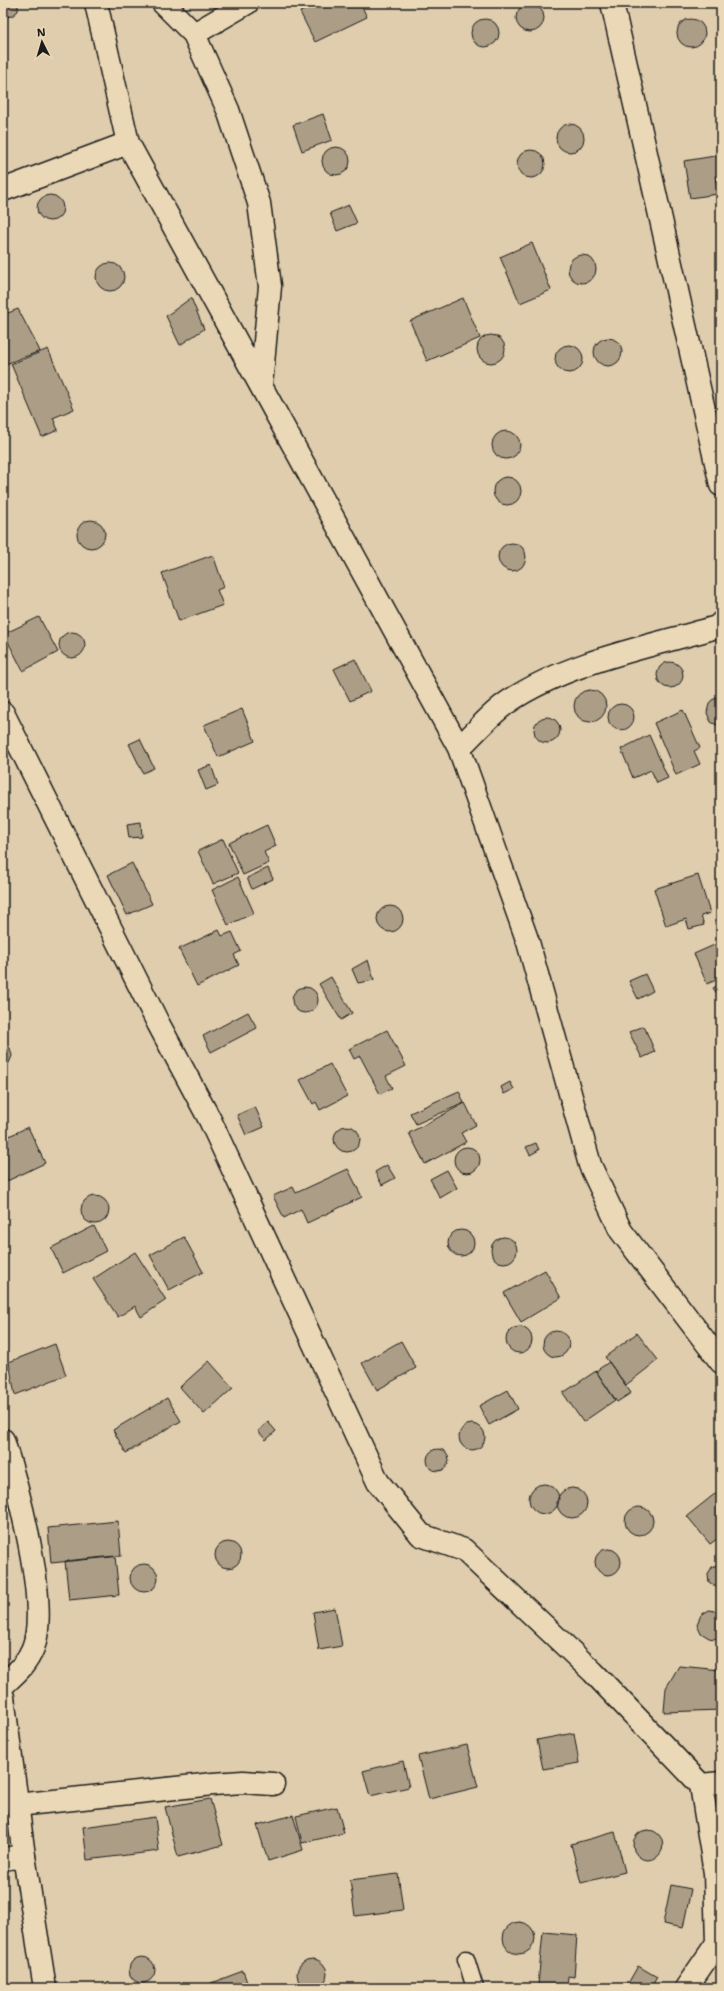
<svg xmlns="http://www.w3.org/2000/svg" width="724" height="1991" font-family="'Shantell Sans',sans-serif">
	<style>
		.building { fill: #ac9e86; stroke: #1c1c1c }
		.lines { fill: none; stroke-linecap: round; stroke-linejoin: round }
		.lane-casing { stroke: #1c1c1c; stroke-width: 19 }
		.street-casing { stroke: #1c1c1c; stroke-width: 25 }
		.secondary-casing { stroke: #1c1c1c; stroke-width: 25 }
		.lane { stroke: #ebd8b6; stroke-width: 16 }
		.street { stroke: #ebd8b6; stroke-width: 22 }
		.secondary { stroke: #ebd8b6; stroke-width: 22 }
	</style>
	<rect width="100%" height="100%" fill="#dfcdad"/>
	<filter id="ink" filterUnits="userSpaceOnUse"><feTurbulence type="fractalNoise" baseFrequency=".025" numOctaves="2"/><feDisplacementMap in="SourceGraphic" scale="8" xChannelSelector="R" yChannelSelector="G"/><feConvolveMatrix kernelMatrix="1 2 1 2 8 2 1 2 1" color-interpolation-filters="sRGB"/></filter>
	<g filter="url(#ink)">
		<!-- building -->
		<path class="building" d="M3,3H18V11L12,16L4,17Z
			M319,3H360L367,17L315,42L300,12Z
			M516 18a14 14 0 1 1 28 0a14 14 0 1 1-28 0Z
			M677 33a14 14 0 1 1 28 0a14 14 0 1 1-28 0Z
			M471 33a14 14 0 1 1 28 0a14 14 0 1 1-28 0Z
			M323,114L332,140L302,151L293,125Z
			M556 138a14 14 0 1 1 28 0a14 14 0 1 1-28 0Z
			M322 161a14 14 0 1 1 28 0a14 14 0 1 1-28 0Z
			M517 164a14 14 0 1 1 28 0a14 14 0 1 1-28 0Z
			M721,155V175L715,176L718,194L690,198L684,161Z
			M37 208a13 13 0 1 1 26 0a13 13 0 1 1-26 0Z
			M349,205L357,223L337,231L330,213Z
			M532,243L551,290L520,303L500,257Z
			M568 269a14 14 0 1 1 28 0a14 14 0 1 1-28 0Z
			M96 277a14 14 0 1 1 28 0a14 14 0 1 1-28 0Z
			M191,298L204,329L180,345L166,316Z
			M463,298L480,338L427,361L410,321Z
			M18,309L40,351L3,365V315Z
			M477 349a14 14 0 1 1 28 0a14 14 0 1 1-28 0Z
			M594 352a14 14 0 1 1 28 0a14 14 0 1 1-28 0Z
			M555 359a14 14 0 1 1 28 0a14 14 0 1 1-28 0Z
			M48,349L74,409L53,418L58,430L42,437L11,364Z
			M492 445a14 14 0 1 1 28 0a14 14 0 1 1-28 0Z
			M493 491a14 14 0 1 1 28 0a14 14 0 1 1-28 0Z
			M77 534a14 14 0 1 1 28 0a14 14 0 1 1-28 0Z
			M498 557a14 14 0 1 1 28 0a14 14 0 1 1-28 0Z
			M213,555L224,587L217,590L223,605L179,621L162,573Z
			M39,617L58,652L23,671L4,634Z
			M59 645a13 13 0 1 1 26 0a13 13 0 1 1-26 0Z
			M355,659L371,691L350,701L334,669Z
			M657 675a13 13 0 1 1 26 0a13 13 0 1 1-26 0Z
			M574 706a16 16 0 1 1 32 0a16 16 0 1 1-32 0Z
			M721,696V726H719L711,722L707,713L709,703L712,700Z
			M608 717a13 13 0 1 1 26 0a13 13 0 1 1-26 0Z
			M242,709L255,741L218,757L204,725Z
			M683,710L700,748L694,751L700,764L676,775L654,723Z
			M534 730a13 13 0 1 1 26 0a13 13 0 1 1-26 0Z
			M649,735L668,778L657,783L651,770L633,778L621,749Z
			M140,739L154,768L143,773L129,744Z
			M211,765L218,785L206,790L198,770Z
			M141,822L142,837L129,838L127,824Z
			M267,825L276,846L264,852L269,863L243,875L229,843Z
			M223,839L238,873L213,884L198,851Z
			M132,863L152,904L127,915L108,875Z
			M268,868L273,879L252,889L247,878Z
			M698,875L710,913L701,916L704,925L689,929L686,919L666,926L654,889Z
			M238,877L254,913L228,925L212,890Z
			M377 919a13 13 0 1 1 26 0a13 13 0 1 1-26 0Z
			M219,930L222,936L232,932L241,951L234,955L239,965L197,986L179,949Z
			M721,942V978L707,984L694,954Z
			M368,960L374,980L358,983L352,969Z
			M645,974L653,991L638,999L629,981Z
			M331,977L352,1013L341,1020L319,984Z
			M721,984V999L713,988Z
			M292 1000a13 13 0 1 1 26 0a13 13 0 1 1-26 0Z
			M248,1012L257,1028L211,1052L203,1036Z
			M644,1026L655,1052L642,1058L629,1032Z
			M387,1030L406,1066L386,1076L392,1088L380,1094L360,1056L354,1059L349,1049Z
			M3,1042L10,1048L12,1056L9,1063L3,1066Z
			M330,1064L347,1096L320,1110L316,1102L313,1104L300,1080Z
			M510,1082L514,1089L504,1094L501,1087Z
			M459,1091L464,1103L416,1124L410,1113Z
			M465,1103L476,1125L461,1133L466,1142L425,1164L409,1133Z
			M255,1107L264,1127L246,1135L237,1115Z
			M334 1139a13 13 0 1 1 26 0a13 13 0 1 1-26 0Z
			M28,1127L45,1163L3,1183V1139Z
			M536,1143L539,1150L530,1155L526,1147Z
			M454 1160a13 13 0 1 1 26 0a13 13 0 1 1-26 0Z
			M387,1165L395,1178L382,1185L375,1172Z
			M348,1169L362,1197L307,1223L301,1209L284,1218L273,1196L293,1187L296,1193Z
			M447,1170L457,1188L440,1198L430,1179Z
			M81 1210a14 14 0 1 1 28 0a14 14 0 1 1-28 0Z
			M94,1226L106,1251L63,1273L51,1248Z
			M448 1243a13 13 0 1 1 26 0a13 13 0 1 1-26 0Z
			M491 1250a13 13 0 1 1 26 0a13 13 0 1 1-26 0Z
			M184,1237L203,1272L169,1290L150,1255Z
			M135,1252L166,1300L141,1317L135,1306L118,1317L93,1279Z
			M545,1270L561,1298L521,1322L504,1293Z
			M506 1340a13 13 0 1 1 26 0a13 13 0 1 1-26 0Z
			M543 1344a13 13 0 1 1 26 0a13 13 0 1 1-26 0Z
			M637,1333L658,1360L626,1385L605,1357Z
			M401,1341L416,1368L377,1390L362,1363Z
			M55,1344L66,1375L15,1395L9,1362Z
			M209,1361L233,1388L204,1414L180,1387Z
			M609,1362L631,1393L617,1402L596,1371Z
			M596,1371L615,1400L583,1422L563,1393Z
			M508,1390L518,1409L489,1425L479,1406Z
			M167,1398L181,1421L126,1453L113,1430Z
			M268,1422L276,1431L266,1440L258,1431Z
			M459 1437a13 13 0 1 1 26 0a13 13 0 1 1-26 0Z
			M427 1460a11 11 0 1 1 22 0a11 11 0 1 1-22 0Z
			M529 1499a15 15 0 1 1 30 0a15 15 0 1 1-30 0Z
			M557 1503a15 15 0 1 1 30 0a15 15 0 1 1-30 0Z
			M721,1489V1536L710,1544L687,1516Z
			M625 1521a14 14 0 1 1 28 0a14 14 0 1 1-28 0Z
			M118,1521L121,1556L51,1563L48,1528Z
			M215 1555a13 13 0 1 1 26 0a13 13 0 1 1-26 0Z
			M595 1562a13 13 0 1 1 26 0a13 13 0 1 1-26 0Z
			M115,1556L119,1595L69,1600L65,1561Z
			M719,1564H721V1589H719L709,1582L708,1574L712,1567Z
			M130 1578a14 14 0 1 1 28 0a14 14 0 1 1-28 0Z
			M335,1608L342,1646L319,1650L313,1612Z
			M709,1610L721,1612V1636L714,1639L709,1638L701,1633L697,1624L701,1615Z
			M679,1666L721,1670V1710L664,1712L666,1688Z
			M574,1733L579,1763L543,1769L537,1740Z
			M467,1745L478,1787L429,1799L418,1756Z
			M403,1761L409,1787L370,1796L363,1771Z
			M210,1799L223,1845L178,1857L165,1807Z
			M337,1807L344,1833L302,1843L296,1816Z
			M293,1815L303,1850L268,1861L257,1825Z
			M155,1817L159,1851L87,1860L83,1827Z
			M633 1845a15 15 0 1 1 30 0a15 15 0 1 1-30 0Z
			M615,1832L625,1872L581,1883L571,1844Z
			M398,1874L403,1910L355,1916L350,1880Z
			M671,1885L691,1889L683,1928L663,1924Z
			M503 1938a16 16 0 1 1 32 0a16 16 0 1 1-32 0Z
			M543,1932L577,1935L574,1977L568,1976L567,1987L538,1985Z
			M129 1970a13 13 0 1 1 26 0a13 13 0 1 1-26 0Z
			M297 1974a15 15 0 1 1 30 0a15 15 0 1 1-30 0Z
			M638,1966L657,1977L651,1988L626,1987Z
			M243,1971L249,1988H212L211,1983Z"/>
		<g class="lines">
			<!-- lane casing -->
			<g class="lane-casing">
				<path id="lane" d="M466,1959L475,1988"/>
			</g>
			<!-- street casing -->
			<g class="street-casing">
				<path id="street" d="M96,3L128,143L459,748L528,942L590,1165L621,1231L721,1362
					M163,3L194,34L228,110L259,203L270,286L261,386
					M612,3L721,485
					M194,34L247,3
					M3,190L128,143
					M3,713L158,1023L210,1120L378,1482L421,1535L464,1550L593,1672L701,1785L715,1873L717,1943L686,1988
					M459,748C475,733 490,714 508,702C567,662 648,647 717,627L721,623
					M3,1440C17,1485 50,1605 33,1648C26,1665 17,1672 3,1685
					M701,1785L721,1783
					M17,1805L213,1784L243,1782L273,1784
					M3,1859L24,1856"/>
			</g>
			<!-- secondary casing -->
			<g class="secondary-casing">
				<path id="secondary" d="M3,1697L24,1856L45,1988"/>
			</g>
			<!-- lane -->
			<use href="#lane" class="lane"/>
			<!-- street -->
			<use href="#street" class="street"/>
			<!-- secondary -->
			<use href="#secondary" class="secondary"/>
		</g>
	</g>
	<!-- margin -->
	<rect width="724" height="1991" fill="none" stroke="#ebd8b6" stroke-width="16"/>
	<rect x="8" y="8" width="708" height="1975" fill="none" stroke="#1c1c1c" stroke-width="1.5" filter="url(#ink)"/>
	<!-- north arrow -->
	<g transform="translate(42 42) rotate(355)" stroke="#ebd8b6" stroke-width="3" paint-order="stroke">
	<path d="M0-3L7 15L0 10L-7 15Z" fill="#1c1c1c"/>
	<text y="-6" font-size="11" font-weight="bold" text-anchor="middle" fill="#1c1c1c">N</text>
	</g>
</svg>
